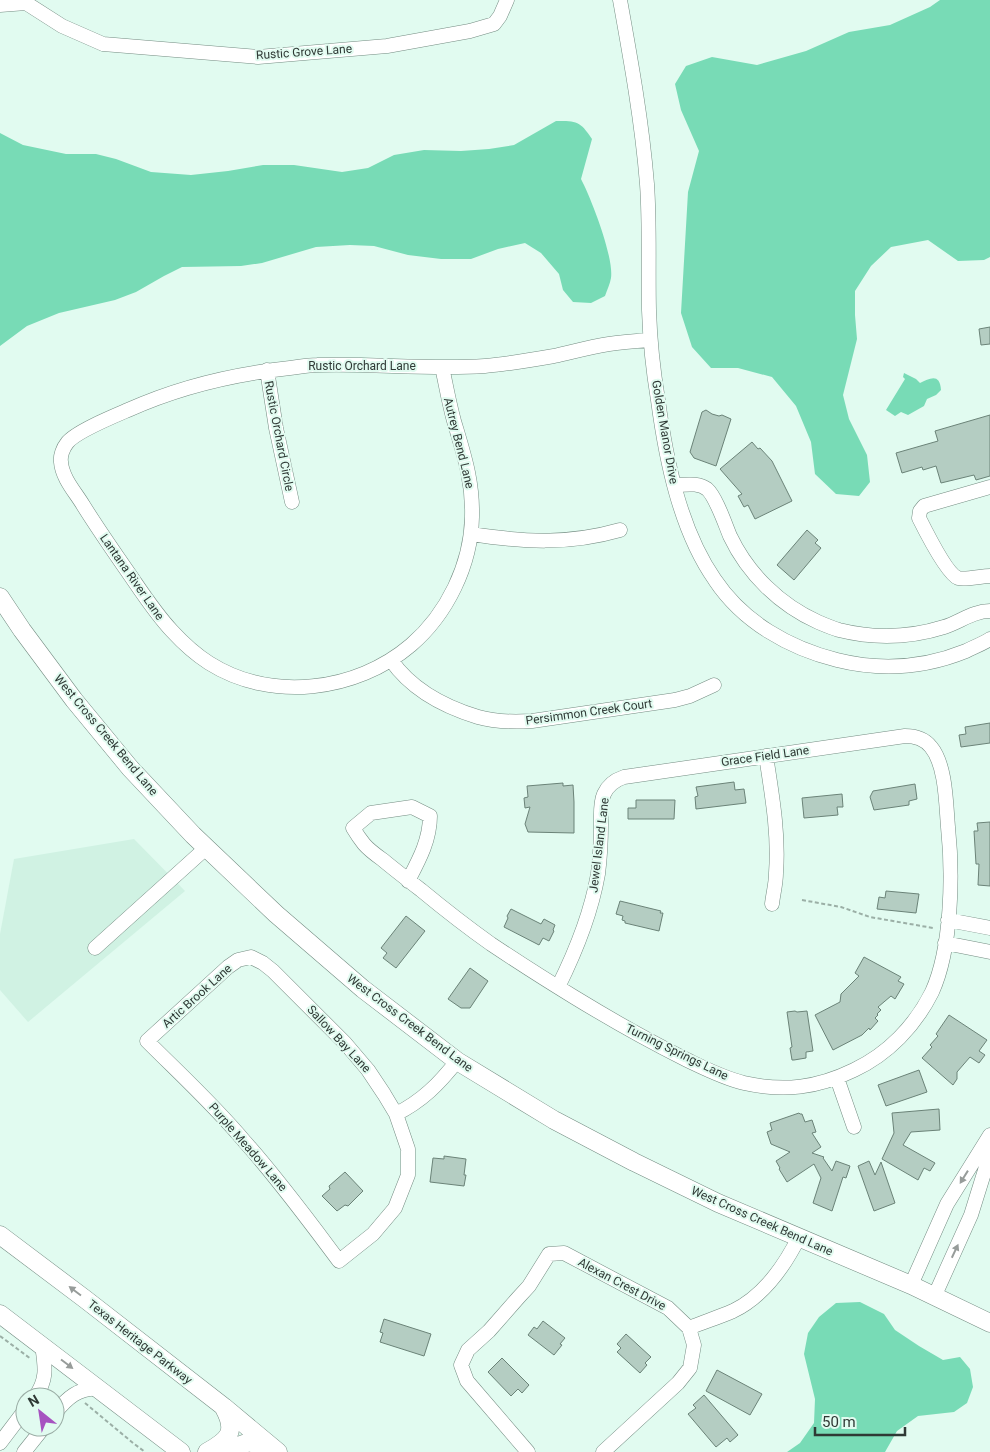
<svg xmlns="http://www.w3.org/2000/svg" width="990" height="1452" font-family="Roboto,sans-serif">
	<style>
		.built { fill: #d0f2e3 }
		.water { fill: #78dbb6 }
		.building { fill: #b4cdc2; stroke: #6b8378 }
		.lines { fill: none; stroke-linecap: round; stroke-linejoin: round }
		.minor-casing { stroke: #748c82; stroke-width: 15 }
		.major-casing { stroke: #748c82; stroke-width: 19 }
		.path { stroke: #9bafa6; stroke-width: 2; stroke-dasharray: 4 2.5; stroke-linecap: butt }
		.minor { stroke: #fff; stroke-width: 14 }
		.major { stroke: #fff; stroke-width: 18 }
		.oneway { fill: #979c9a }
		.labels { text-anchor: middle; stroke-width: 4; stroke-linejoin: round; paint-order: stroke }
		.street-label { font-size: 12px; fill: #2f3935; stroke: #e1fbf0 }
	</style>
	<rect width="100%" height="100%" fill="#e1fbf0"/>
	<!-- built -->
	<path class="built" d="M134,839L185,891L28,1022L0,990V934L14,859Z"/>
	<!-- water -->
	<path class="water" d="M940,0H990V257L984,260L958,261L928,240L891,247L871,266L855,291V315L857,339L843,395L849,419L867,455L870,482L859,496L836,494L815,474L811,442L796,406L772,377L738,368H711L692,347L681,313L688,192L699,151L681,110L675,84L686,66L712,57L757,65L806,51L849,32L890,25L930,7Z
		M556,121C577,121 580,121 592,139L581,179C591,198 614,257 611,278C610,284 607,290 605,296L591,303L573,302L563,290L559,274L541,253L525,243L498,249L471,259H441L408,255L374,246L350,245L316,247L262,263L241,266L182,267L164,276L136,292L115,300L59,313L27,326L0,346V133L23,145L66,154H96L116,159L151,172L191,175L228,171L263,165H294L342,172L368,168L394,155L424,150L461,151L489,149L514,145Z
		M904,373L916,379L920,383C930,378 940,373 941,390L936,395L927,399L924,406L908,415L901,412L895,416L886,410L905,379L903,377Z
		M860,1302L884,1314L895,1330L919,1346L943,1360L960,1357L970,1369L973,1387L967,1403L954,1412L918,1416L897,1431L885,1452H787L800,1443L814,1423L815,1399L804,1354L808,1333L819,1317L836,1303Z"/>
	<!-- building -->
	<path class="building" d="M990,327V344L981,345L979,329Z
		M706,410L712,414L719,416L722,415L731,419L716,466L694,458L690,452L702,412Z
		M990,415V476L976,480L974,475L941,483L936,466L923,470L922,467L902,473L896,453L938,441L935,431Z
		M752,442L758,449L760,448L772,461L792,501L755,519L748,505L744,507L738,496L742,494L720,469Z
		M807,530L818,540L815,543L821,548L794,580L777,565Z
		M990,723V743L961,747L959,735L966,734L965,727Z
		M734,782L735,790L744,789L746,803L696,809L695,797L698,796L696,787Z
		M563,783V786L573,785L574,802V833L528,832L525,824L530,807L525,808L524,798L528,797L527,786Z
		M915,784L917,799L909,801V805L874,810L870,797L873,791Z
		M842,794L843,807H837L838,815L804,818L802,798Z
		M636,800H675L674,819H628V808H636Z
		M990,822V886L978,885L979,864H976L974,831H978L977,823Z
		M886,891L919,894L916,913L877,909L879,897L885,898Z
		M620,901L661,911L660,913H663L659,931L625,923V921L622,920L623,916L616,914Z
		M511,909L541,924L544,919L555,925L553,930L554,931L549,941L543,938L539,945L504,927L508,918L507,916Z
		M406,916L425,931L396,968L383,958L387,953L381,948Z
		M864,957L901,977L898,981L904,984L895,999L891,996L878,1007L881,1010L877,1014L878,1015L875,1018L878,1021L870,1030L869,1028L862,1035L833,1050L815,1015L840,1002L841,994L859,976L855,973Z
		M470,968L488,981L470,1008H461L448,999Z
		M795,1011L797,1012L807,1011L813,1051L806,1052V1058L794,1060H792L790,1048L792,1047L787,1012Z
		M949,1015L987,1040L979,1051L985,1055L979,1063L970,1057L957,1072V1079L953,1085L922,1058L932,1047L930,1045L938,1036L936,1034Z
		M919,1070L927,1092L886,1106L878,1085Z
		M939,1109L940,1130L911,1132L903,1145L935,1163L930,1171L924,1168L918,1180L882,1159L894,1133L892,1113Z
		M799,1113L800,1114H802L805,1122L812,1120L816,1132L812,1133L821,1147L812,1153L824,1157L823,1158L832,1171L836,1161L850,1166L846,1178L843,1177L832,1211L813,1203L821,1178L814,1164L787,1182L779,1169L780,1168L776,1161L790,1152L771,1144L767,1132L772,1130L770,1123Z
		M444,1156L466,1159L464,1175H466L464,1186L430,1182L433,1158L444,1159Z
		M869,1161L875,1175L881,1162L895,1203L874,1211L858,1166Z
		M345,1172L363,1191L348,1206L345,1205L337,1211L322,1196L330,1189L329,1186Z
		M384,1319L431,1334L424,1356L380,1342L383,1333L380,1332Z
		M543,1321L565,1338L560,1344L562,1345L554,1355L528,1335L534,1327L537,1329Z
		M626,1334L651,1357L645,1363L647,1365L640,1373L617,1352L621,1348L617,1344Z
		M502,1358L529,1385L522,1393L518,1389L511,1396L488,1372Z
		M717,1370L762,1394L750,1415L706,1391Z
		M704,1395L738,1435L730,1442L727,1438L716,1447L688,1414L696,1408L693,1405Z"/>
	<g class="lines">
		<!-- minor casing -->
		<g class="minor-casing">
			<path id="minor" d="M24,0L26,3L62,26L103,44L258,57L387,46L470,31L494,24L500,16L507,0
				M620,0C631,61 642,122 647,184C650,226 648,268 649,310C650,341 653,370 658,400C666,460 680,530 715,580C743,622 789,648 837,660C881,671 924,668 966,651C974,647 982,644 990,639
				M0,5L26,3
				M442,367C446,385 449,403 454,421C464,455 473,481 472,517C471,565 447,614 411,645C356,692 271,702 209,663C195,654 183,643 172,631C156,614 143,594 130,575C114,552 98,529 83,505C76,493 62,478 61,462C60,456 63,448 67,443C75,432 114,416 128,410C179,387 234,374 290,368C299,367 308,365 317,365C373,363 429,370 485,366C508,364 531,360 554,356C572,352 590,347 609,344C622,342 636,341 650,340
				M267,370L276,428L292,502
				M674,485C685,485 698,482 707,489C716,497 725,524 730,536C748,574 780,605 818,622C825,625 832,628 839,630C875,639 909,638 944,627C960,622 973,611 990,611
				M990,487L924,506L920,511L919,518C925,530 947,574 958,578C966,580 981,576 990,576
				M471,534C523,542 568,545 620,530
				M391,660C411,689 445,707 478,717C495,722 515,722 532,721L675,700L690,696L714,685
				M766,756C772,795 779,834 776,873C776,884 773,894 772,904
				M408,881C419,860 430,840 430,816L412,807L371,813L353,828C356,833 360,839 364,844C369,850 376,855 383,860C395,870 408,880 421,890C444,909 467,927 491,944C518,962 546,980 574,997C610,1019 647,1040 685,1059C704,1068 723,1078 744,1083C784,1092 817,1088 854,1070C888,1054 915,1026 932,992C952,948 953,874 948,827C946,804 946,765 931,747C924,738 915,736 905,736L624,777C615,780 608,785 604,794C600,803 601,814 601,824C601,841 600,858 598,874C591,914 576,951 558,987
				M948,920L990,928
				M945,943L990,952
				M95,948L206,848
				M251,957L263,963L273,971L345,1043L368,1070L384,1094L396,1114L408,1149V1175L395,1208L373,1234L339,1261C309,1221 279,1180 245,1142C215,1106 180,1074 147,1041L228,967L238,960Z
				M837,1078L854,1127
				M396,1114C422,1101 439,1084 457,1061
				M911,1285L947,1204L990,1135
				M935,1295L971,1215L990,1154
				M689,1328C704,1322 719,1317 733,1311C764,1296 784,1267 799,1237
				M35,1397C48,1379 45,1366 42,1345
				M55,1413C67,1398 79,1387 99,1389
				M0,1443L25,1410
				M24,1452L44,1427
				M528,1452L467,1381L461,1365L468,1350L489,1331L518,1298L529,1286L549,1254L564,1253L668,1308L689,1328
				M603,1452L678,1383L690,1368L694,1345L689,1328"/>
		</g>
		<!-- major casing -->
		<g class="major-casing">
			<path id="major" d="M0,597L22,630L74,700L130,768L193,835L276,914L363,989L457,1061L554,1120L634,1162L718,1203L911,1285L990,1323
				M0,1235L85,1299L224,1407L278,1452
				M0,1314L181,1452
				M207,1452C229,1440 237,1432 224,1408
				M232,1452C246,1438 254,1442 270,1451"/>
		</g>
		<!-- path -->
		<path class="path" d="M802,900L841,907L870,917L933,928
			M0,1336L31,1359
			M85,1403L133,1443L145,1452"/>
		<!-- minor -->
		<use href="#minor" class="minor"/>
		<!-- major -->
		<use href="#major" class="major"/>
	</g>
	<!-- one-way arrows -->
	<defs><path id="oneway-solid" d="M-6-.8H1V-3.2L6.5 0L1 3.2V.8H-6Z" transform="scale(1.25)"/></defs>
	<g class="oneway">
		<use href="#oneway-solid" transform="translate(964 1177) rotate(122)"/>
		<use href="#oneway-solid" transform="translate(955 1251) rotate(-65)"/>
		<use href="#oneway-solid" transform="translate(75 1291) rotate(-143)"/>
		<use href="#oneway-solid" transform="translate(67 1364) rotate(37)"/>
	</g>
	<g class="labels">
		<!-- street labels -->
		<g class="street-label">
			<text transform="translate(304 52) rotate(-4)" y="4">Rustic Grove Lane</text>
			<text x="362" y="370">Rustic Orchard Lane</text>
			<text transform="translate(665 432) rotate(80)" y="4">Golden Manor Drive</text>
			<text transform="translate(279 436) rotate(79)" y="4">Rustic Orchard Circle</text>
			<text transform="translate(459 443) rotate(76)" y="4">Autrey Bend Lane</text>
			<text transform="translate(132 577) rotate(55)" y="4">Lantana River Lane</text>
			<text transform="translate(589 712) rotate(-8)" y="4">Persimmon Creek Court</text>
			<text transform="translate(106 735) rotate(50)" y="4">West Cross Creek Bend Lane</text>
			<text transform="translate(765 756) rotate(-8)" y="4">Grace Field Lane</text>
			<text transform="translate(599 845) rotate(-83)" y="4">Jewel Island Lane</text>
			<text transform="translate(197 996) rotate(-42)" y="4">Artic Brook Lane</text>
			<text transform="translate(410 1023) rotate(37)" y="4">West Cross Creek Bend Lane</text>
			<text transform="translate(339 1039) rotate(47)" y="4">Sallow Bay Lane</text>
			<text transform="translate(677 1052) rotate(26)" y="4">Turning Springs Lane</text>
			<text transform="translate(248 1147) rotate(49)" y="4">Purple Meadow Lane</text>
			<text transform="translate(762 1221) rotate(24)" y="4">West Cross Creek Bend Lane</text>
			<text transform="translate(622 1284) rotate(28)" y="4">Alexan Crest Drive</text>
			<text transform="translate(140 1342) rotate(38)" y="4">Texas Heritage Parkway</text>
		</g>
	</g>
	<!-- north arrow -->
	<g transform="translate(40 1412) rotate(330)"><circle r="24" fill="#e1fbf0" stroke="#9aada5"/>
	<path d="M0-4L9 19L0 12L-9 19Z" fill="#a652c0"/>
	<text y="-8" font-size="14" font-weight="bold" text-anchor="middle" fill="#2f3935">N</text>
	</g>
	<!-- scale -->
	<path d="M815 1427v8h90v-8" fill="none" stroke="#2f3935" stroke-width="2.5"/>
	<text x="822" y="1427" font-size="15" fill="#2f3935" stroke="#e1fbf0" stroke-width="4" paint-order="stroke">50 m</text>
</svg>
